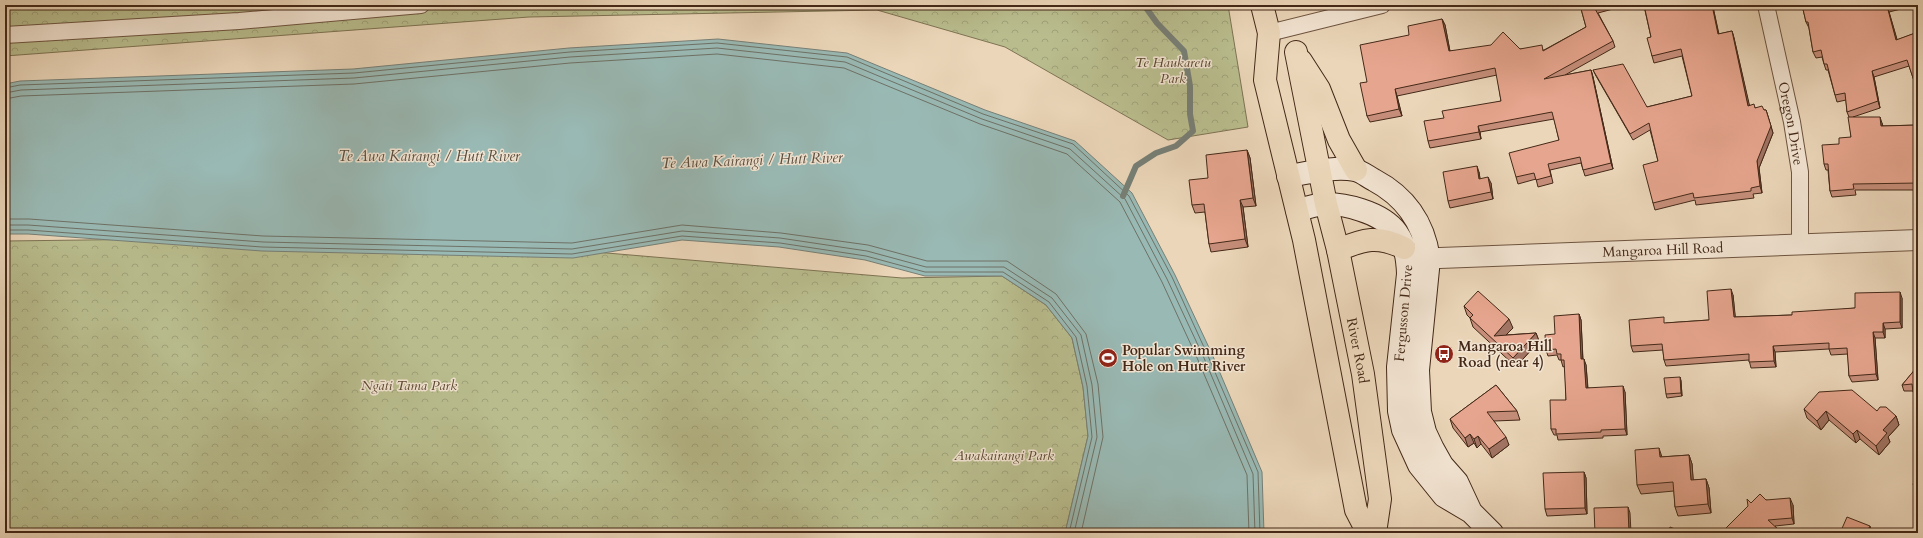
<svg xmlns="http://www.w3.org/2000/svg" width="1923" height="538" font-family="Cardo,serif">
	<style>
		.forest { fill: url(#forest-crowns); stroke: #7e7353 }
		.water { fill: #99b9b4; stroke: #777f76 }
		.lines { fill: none; stroke-linecap: round; stroke-linejoin: round }
		.shore { stroke: #6e7166; stroke-width: 1 }
		.stream { stroke: #777f76; stroke-width: 6 }
		.minor-casing { stroke: #6e5440; stroke-width: 18 }
		.tertiary-casing { stroke: #6e5440; stroke-width: 22 }
		.secondary-casing { stroke: #442918; stroke-width: 24 }
		.trunk-casing { stroke: #442918; stroke-width: 24 }
		.minor { stroke: #f2e4d2; stroke-width: 16 }
		.tertiary { stroke: #f2e4d2; stroke-width: 20 }
		.secondary { stroke: #f2e4d2; stroke-width: 22 }
		.trunk { stroke: #ebd6b9; stroke-width: 22 }
		.wall { fill: #c68e7a; stroke: #442918 }
		.shaded-wall { fill: #a17463; stroke: #442918 }
		.building { fill: #e6a58e; stroke: #442918 }
		.labels { text-anchor: middle; stroke-width: 3; stroke-linejoin: round; paint-order: stroke }
		.park-label { font-size: 14px; font-style: italic; fill: #5b4730; stroke: #f2e4d2 }
		.street-label { font-size: 14px; fill: #442918; stroke: #f2e4d2 }
		.poi-label { font-size: 14px; font-weight: bold; fill: #442918; stroke: #f2e4d2; text-anchor: start }
		.water-label { font-size: 15px; font-style: italic; fill: #594d3f; stroke: #f2e4d2 }
	</style>
	<defs>
		<pattern id="forest-crowns" width="20" height="18" patternUnits="userSpaceOnUse"><rect width="20" height="18" fill="#b9bd8e"/><path d="M2 6a3 3 0 1 1 6 0M12 15a3 3 0 1 1 6 0" fill="none" stroke="#a0a27a"/></pattern>
	</defs>
	<rect width="100%" height="100%" fill="#ebd6b9"/>
	<filter id="stains"><feTurbulence type="fractalNoise" baseFrequency=".005" numOctaves="4"/><feColorMatrix values="0 0 0 0 .2 0 0 0 0 .09 0 0 0 0 .02 0 0 0 .5 -.17"/></filter>
	<radialGradient id="worn" r=".72"><stop offset=".6" stop-color="#630" stop-opacity="0"/><stop offset="1" stop-color="#630" stop-opacity=".3"/></radialGradient>
	<!-- forest -->
	<path class="forest" d="M5,5H1228L1248,127L1168,140L1005,47L877,10L529,17L5,56Z
		M406,236L902,278L1002,276L1046,305L1072,338L1083,387L1088,436L1065,533H5V241Z"/>
	<!-- water -->
	<path class="water" d="M718,39L847,53L985,110L1075,141L1132,193L1175,275L1212,354L1262,472L1264,533H1065L1088,436L1083,387L1072,338L1046,305L1002,276H925L865,260L779,247L682,240L573,258L262,251L28,234H5V84L20,81L353,69L569,48Z"/>
	<g class="lines">
		<!-- shore -->
		<path class="shore" d="M5,88L20,85L354,73L570,52L717,43L847,57L983,114L1073,144L1129,196L1172,277L1208,356L1258,472L1260,533
			M5,93L21,90L354,78L570,57L717,48L845,62L982,119L1070,149L1125,199L1167,279L1204,358L1253,474L1255,533
			M5,99L21,96L354,84L570,63L717,54L844,68L980,124L1067,154L1120,202L1162,282L1198,360L1247,475L1249,533
			M5,219H29L263,236L572,243L682,225L781,233L868,245L927,261H1007L1056,294L1086,334L1098,384L1103,437L1081,533
			M5,225H28L263,242L572,249L682,231L780,238L867,251L926,267H1004L1052,298L1081,335L1092,385L1097,437L1074,533
			M5,230H28L262,247L572,254L682,236L780,243L866,256L925,272H1003L1049,302L1076,337L1087,386L1092,437L1069,533"/>
		<!-- stream -->
		<path class="stream" d="M1123,196L1136,166L1156,153L1176,146L1193,131L1190,114V86L1184,51L1157,23L1144,5"/>
		<!-- minor casing -->
		<g class="minor-casing">
			<g id="minor">
				<path id="s1" d="M1766,5L1792,122L1800,172V244"/>
				<path d="M1269,33L1382,5"/>
				<path d="M5,35L239,21L421,5"/>
			</g>
		</g>
		<!-- tertiary casing -->
		<g class="tertiary-casing">
			<g id="tertiary">
				<path id="s2" d="M1413,259L1918,240"/>
			</g>
		</g>
		<!-- secondary casing -->
		<g class="secondary-casing">
			<path id="secondary" d="M1288,176C1309,173 1333,166 1355,170C1361,171 1368,177 1374,180C1406,197 1424,223 1429,259L1418,370L1420,412L1425,432L1433,449L1442,465L1457,482L1471,512
				M1297,210C1307,208 1317,204 1327,204C1339,204 1349,206 1361,210C1395,221 1407,238 1408,274L1398,367L1399,411L1403,430L1419,465L1444,496L1471,512L1492,533"/>
		</g>
		<!-- trunk casing -->
		<g class="trunk-casing">
			<g id="trunk">
				<path d="M1262,5L1269,33L1265,80L1304,240L1356,510L1368,533"/>
				<path id="s3" d="M1296,52L1326,204L1338,250L1363,374L1380,499L1375,533"/>
				<path d="M1301,61L1319,89L1339,140L1356,170"/>
				<path d="M1338,250C1364,239 1378,235 1404,248"/>
			</g>
		</g>
		<!-- minor -->
		<use href="#minor" class="minor"/>
		<!-- tertiary -->
		<use href="#tertiary" class="tertiary"/>
		<!-- secondary -->
		<use href="#secondary" class="secondary"/>
		<!-- trunk -->
		<use href="#trunk" class="trunk"/>
	</g>
	<!-- wall -->
	<path class="wall" d="M1506,5H1524L1507,9Z
		M1580,5H1628L1598,13L1613,41L1615,47L1565,75L1591,70L1593,77L1613,169L1585,176L1581,163L1550,170L1553,183L1538,187L1536,179L1518,184L1516,177L1559,140L1554,119L1480,132L1481,139L1430,148L1428,141L1444,118L1501,101L1497,75L1397,96L1402,116L1370,122L1367,116V82L1409,35L1442,19L1445,25L1450,51L1520,49L1544,50L1586,27Z
		M1640,5H1722L1713,7L1719,34L1732,31L1734,38L1749,105L1756,108L1764,110H1766L1773,133L1759,168L1762,193L1753,194L1754,198L1696,205L1695,200L1655,210L1653,203L1658,161L1650,130L1633,140L1596,76L1593,70L1647,107L1692,96L1682,56L1654,63L1652,56L1651,37L1644,6L1640,7Z
		M1802,5H1917L1889,12L1897,40L1918,32V92L1909,66L1874,77L1880,108L1853,117L1882,123L1883,126L1918,125V190H1855L1856,195L1832,197L1830,191L1828,170H1826L1824,164L1839,144L1851,137L1849,117L1847,112L1846,100L1837,102L1835,95L1828,70H1826L1824,64L1822,57L1816,58L1813,52L1809,28L1806,22Z
		M1247,150L1250,158L1256,206L1243,207L1248,247L1211,252L1209,244L1205,212L1195,213L1192,205L1208,178Z
		M1479,172L1480,179L1491,183L1493,199L1450,208L1448,201Z
		M1733,295L1735,317L1792,315L1855,308L1902,298V328L1885,329V338H1875L1878,380L1852,382L1849,376L1848,354L1831,355L1829,349L1775,352L1776,367L1751,368L1749,360L1666,366L1664,360L1663,350L1633,352L1631,346L1666,323L1709,320Z
		M1464,306L1513,328L1506,335L1536,333L1539,341L1516,367L1473,327L1470,318L1467,315Z
		M1579,314L1581,320L1583,359L1586,365L1588,388L1625,392L1627,435L1603,436V438L1558,440L1557,435H1554L1551,429L1566,400L1565,366L1563,367L1561,360H1559L1557,355L1548,356L1546,350L1555,334Z
		M1918,352V398H1915L1913,391H1904L1902,385L1917,367Z
		M1680,377L1681,381L1682,396L1667,398L1666,394Z
		M1496,385L1517,411L1520,420L1494,421L1509,445L1492,458L1481,444L1477,448L1474,443L1468,447L1453,428L1450,419Z
		M1804,409L1877,411L1896,416L1899,425L1888,437L1890,442L1879,455L1860,439L1856,443L1829,420L1821,430L1807,418Z
		M1689,455L1692,464L1693,480L1706,479L1709,488L1711,513L1678,516L1675,507L1674,491L1641,494L1637,485L1662,457Z
		M1584,472L1586,478L1587,514L1547,516L1545,509Z
		M1918,478V492L1916,491L1913,484Z
		M1766,500L1793,505L1794,524L1775,526L1782,533H1721L1751,503Z"/>
	<!-- shaded-wall -->
	<path class="shaded-wall" d="M1712,5H1713V7L1720,41L1718,34Z
		M1887,6L1889,12L1899,46L1896,40Z
		M1442,19L1445,25L1451,57L1449,51Z
		M1732,31L1734,38L1751,112L1748,106Z
		M1591,70L1593,77L1613,169L1611,163Z
		M1872,71L1874,77L1880,108L1878,101Z
		M1395,89L1397,96L1402,116L1399,109Z
		M1766,110L1773,133L1759,168L1762,193L1760,186L1757,161Z
		M1880,117L1882,123L1884,132L1881,126Z
		M1478,126L1480,132L1481,139L1479,132Z
		M1247,150L1250,158L1256,206L1253,198Z
		M1477,166L1479,172L1481,185L1479,179Z
		M1488,177L1491,183L1493,199L1491,192Z
		M1240,200L1243,207L1248,247L1245,239Z
		M1731,289L1733,295L1736,323L1734,317Z
		M1900,292L1902,298V328L1900,322Z
		M1579,314L1581,320L1583,365L1581,359Z
		M1509,319L1513,328L1497,344L1494,336Z
		M1883,323L1885,329V338L1883,332Z
		M1873,332L1875,338L1878,380L1876,374Z
		M1536,333L1539,341L1516,367L1513,358Z
		M1773,346L1775,352L1776,367L1774,361Z
		M1584,359L1586,365L1588,394L1586,388Z
		M1680,377L1681,381L1682,396L1681,393Z
		M1623,386L1625,392L1627,435L1625,429Z
		M1826,411L1829,420L1821,430L1817,421Z
		M1896,416L1899,425L1888,437L1890,442L1879,455L1876,446L1883,430Z
		M1857,430L1860,439L1856,443L1853,434Z
		M1470,434L1474,443L1468,447L1465,438Z
		M1478,436L1481,444L1477,448L1474,439Z
		M1506,437L1509,445L1492,458L1489,449Z
		M1659,448L1662,457H1660Z
		M1689,455L1692,464L1694,489L1691,480Z
		M1584,472L1586,478L1587,514L1585,508Z
		M1706,479L1709,488L1711,513L1708,504Z
		M1790,498L1793,505L1794,524L1792,518Z
		M1628,507L1630,513L1631,533H1629Z
		M1870,526L1872,532L1871,533H1866Z"/>
	<!-- building -->
	<path class="building" d="M1580,5H1600L1594,7L1613,41L1544,79L1591,70L1611,163L1583,170L1580,157L1548,164L1551,176L1536,180L1534,173L1516,177L1509,153L1559,140L1552,112L1478,126L1479,132L1428,141L1424,121L1444,118L1442,111L1501,101L1495,68L1395,89L1399,109L1367,116L1360,83L1367,82L1360,45L1409,35L1408,26L1442,19L1449,51L1491,45L1503,32L1520,49L1542,45L1543,51L1586,27Z
		M1644,5H1712L1718,34L1732,31L1748,106L1754,104L1755,108L1762,106L1764,110H1766L1771,126L1757,161L1760,186L1751,188V191L1694,198L1693,193L1653,203L1643,165L1658,161L1649,123L1630,134L1593,70L1623,64L1647,107L1692,96L1681,49L1652,56L1647,38L1651,37Z
		M1802,5H1890L1887,6L1896,40L1918,32V87H1916L1907,60L1872,71L1878,101L1847,112L1845,93L1835,95L1827,64H1824L1821,50L1813,52L1808,22H1806Z
		M1848,117H1880L1881,126L1918,125V183L1853,184L1854,189L1830,191L1828,164H1824L1822,145L1839,144V138L1851,137Z
		M1247,150L1253,198L1240,200L1245,239L1209,244L1204,204L1192,205L1189,180L1208,178L1206,155Z
		M1477,166L1479,179L1488,177L1491,192L1448,201L1443,172Z
		M1731,289L1734,317L1792,315V312L1855,308V293L1900,292V322L1883,323V332H1873L1876,374L1849,376L1847,348L1829,349V343L1773,346L1774,361L1749,362V354L1664,360L1662,344L1631,346L1629,320L1664,317V323L1709,320L1707,291Z
		M1478,291L1509,319L1494,336L1536,333L1513,358L1470,318L1473,315L1464,306Z
		M1579,314L1581,359H1584L1586,388L1623,386L1625,429L1601,430V432L1556,434V429H1551L1550,400H1566L1564,360H1561V354H1557L1556,349L1546,350L1545,335L1555,334L1554,316Z
		M1918,352V391L1913,392L1912,384L1902,385L1917,367Z
		M1680,377L1681,393L1666,394L1664,378Z
		M1496,385L1517,411L1487,412L1506,437L1489,449L1478,436L1474,439L1470,434L1465,438L1450,419Z
		M1852,390L1877,411L1880,407H1886L1896,416L1883,430L1887,433L1876,446L1857,430L1853,434L1826,411L1817,421L1804,409L1819,392Z
		M1659,448L1660,457L1689,455L1691,480L1706,479L1708,504L1675,507L1673,482L1637,485L1635,450Z
		M1584,472L1585,508L1545,509L1543,473Z
		M1918,478V488L1913,484Z
		M1760,494L1766,500L1790,498L1792,518L1768,520L1782,533H1730L1727,530L1726,533H1721L1748,506L1747,499L1751,503Z
		M1628,507L1629,533H1595L1594,508Z
		M1847,517L1870,526L1866,533H1840Z
		M1670,527L1685,533H1667Z"/>
	<!-- icons -->
	<defs>
		<g id="bus-disc" transform="scale(1)"><circle r="9.5" fill="#8f2418" stroke="#f2e4d2"/><path d="M-5-6H5V4H4V6H2V4H-2V6H-4V4H-5ZM-3.5-4V0h7V-4ZM-3.5 1.2v1.5H-2V1.2ZM2 1.2v1.5H3.5V1.2Z" fill="#fff"/></g>
		<g id="stadium-disc" transform="scale(1)"><circle r="9.5" fill="#8f2418" stroke="#f2e4d2"/><path d="M0-5a6.5 5 0 1 0 0 10a6.5 5 0 1 0 0-10ZM-3.5-1.8h7v3.6h-7Z" fill="#fff"/></g>
	</defs>
	<g fill-rule="evenodd">
		<use href="#bus-disc" x="1444" y="354"/>
		<use href="#stadium-disc" x="1108" y="358"/>
	</g>
	<g class="labels">
		<!-- park labels -->
		<g class="park-label">
			<text x="1173" y="67">Te Haukaretu<tspan x="1173" dy="16">Park</tspan></text>
			<text x="409" y="390">Ngāti Tama Park</text>
			<text x="1004" y="460">Awakairangi Park</text>
		</g>
		<!-- street labels -->
		<g class="street-label">
			<text dy="5" stroke="none"><textPath href="#s1" startOffset="121">Oregon Drive</textPath></text>
			<text dy="5" stroke="none"><textPath href="#s2" startOffset="250">Mangaroa Hill Road</textPath></text>
			<text transform="translate(1403 313) rotate(-85)" y="5">Fergusson Drive</text>
			<text dy="5" stroke="none"><textPath href="#s3" startOffset="305">River Road</textPath></text>
		</g>
		<!-- poi labels -->
		<g class="poi-label">
			<text x="1458" y="351">Mangaroa Hill<tspan x="1458" dy="16">Road (near 4)</tspan></text>
			<text x="1122" y="355">Popular Swimming<tspan x="1122" dy="16">Hole on Hutt River</tspan></text>
		</g>
		<!-- water labels -->
		<g class="water-label">
			<text x="429" y="161">Te Awa Kairangi / Hutt River</text>
			<text transform="translate(752 160) rotate(-2)" y="5">Te Awa Kairangi / Hutt River</text>
		</g>
	</g>
	<!-- margin -->
	<rect width="1923" height="538" fill="none" stroke="#ebd6b9" stroke-width="20"/>
	<rect x="6" y="6" width="1911" height="526" fill="none" stroke="#442918" stroke-width="2"/>
	<rect x="10" y="10" width="1903" height="518" fill="none" stroke="#442918"/>
	<rect width="100%" height="100%" filter="url(#stains)"/>
	<rect width="100%" height="100%" fill="url(#worn)"/>
</svg>
